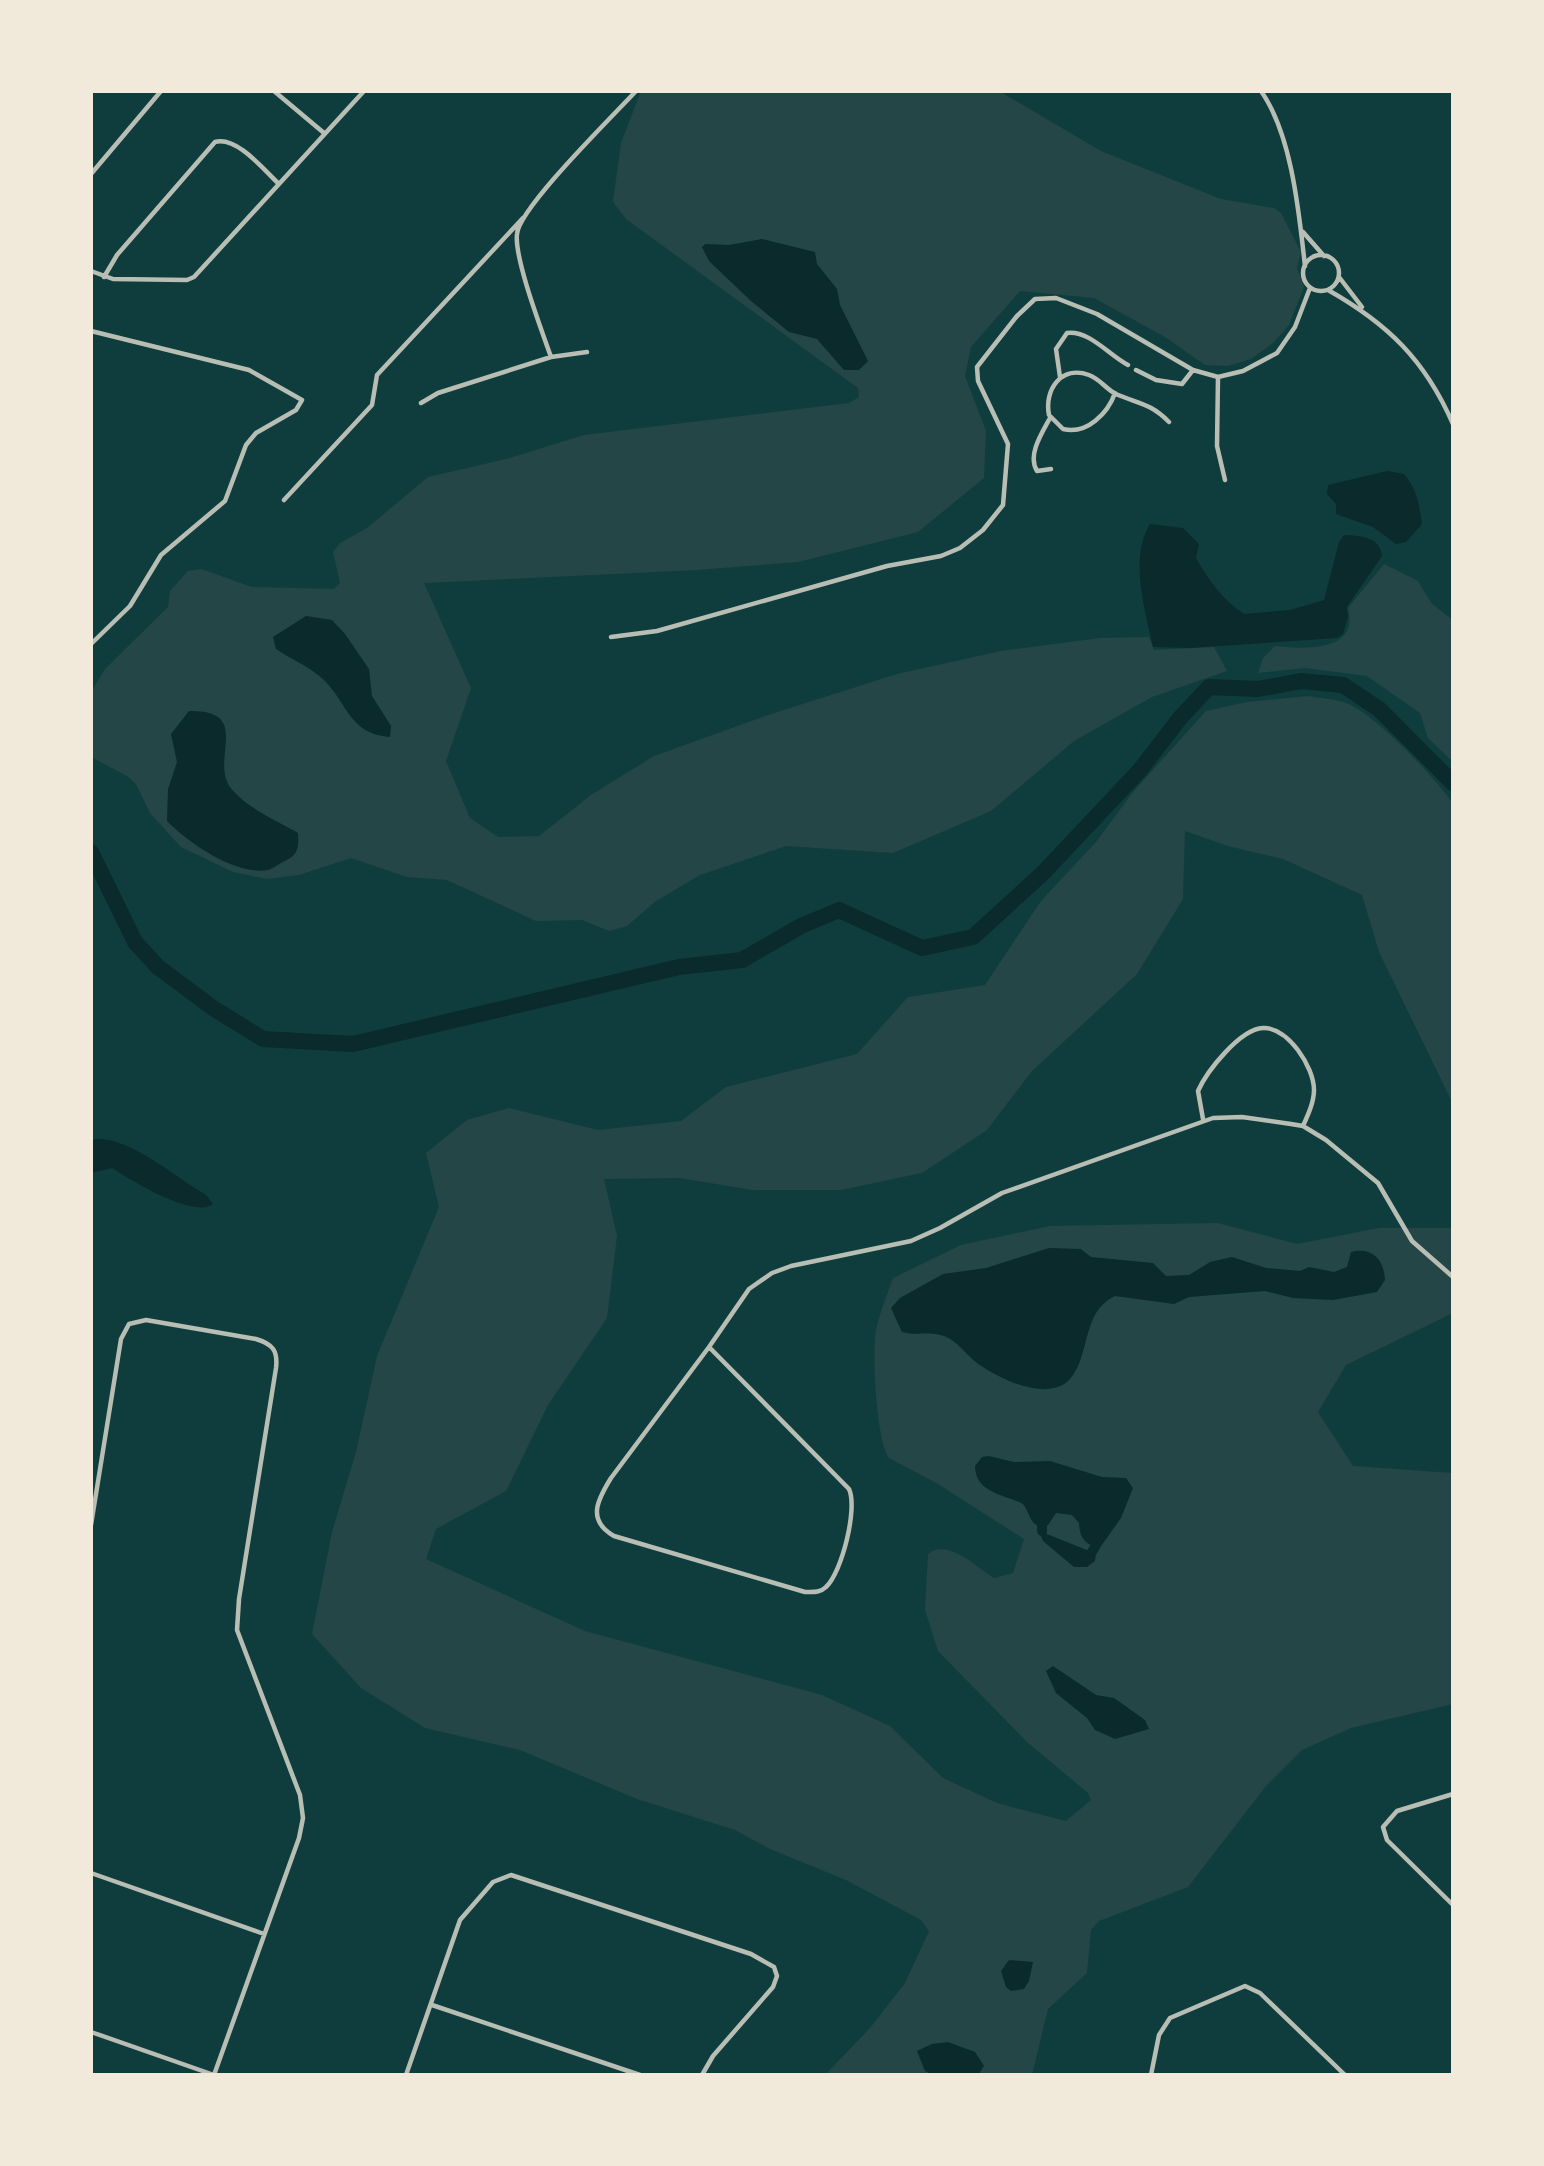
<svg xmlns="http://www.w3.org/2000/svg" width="1544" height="2166" font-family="'Sofia Sans Condensed',sans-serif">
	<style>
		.green { fill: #244646 }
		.water { fill: #0a2a2b }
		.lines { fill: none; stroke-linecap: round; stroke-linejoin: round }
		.canal { stroke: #0a2a2b; stroke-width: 10 }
		.river { stroke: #0a2a2b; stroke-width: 16 }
		.minor { stroke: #b8beb3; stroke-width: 4.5 }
	</style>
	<rect width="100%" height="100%" fill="#0f3d3e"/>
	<!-- green -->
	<path class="green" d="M641,91H999L1101,151L1221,199L1274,208L1281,213L1301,252L1297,268L1304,287L1289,325L1273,343L1251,359L1228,366L1205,365L1165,337L1094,298L1020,291L971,347L965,376L986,431L984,478L918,532L798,562L697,570L424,583L471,688L446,761L470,818L498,837L539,836L591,795L654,756L768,715L897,674L1001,651L1100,638L1149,637L1154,650L1214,647L1227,671L1152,697L1074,741L991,811L893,853L786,846L700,875L656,901L627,926L609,931L582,920L536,921L447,880L407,877L351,858L299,875L267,879L233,872L181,847L150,813L136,784L127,776L91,757V692L105,669L168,607L170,591L188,571L201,569L252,587L334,589L340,583L333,552L340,543L367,528L428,477L506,459L584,435L849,403L859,397L858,388L626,219L613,202L621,143Z
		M1384,564L1418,581L1432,604L1453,620V762L1428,738L1420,713L1367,676L1305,668L1258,673L1263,658L1275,646C1303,649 1360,653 1348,608Z
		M1308,696C1320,698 1335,699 1346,703C1373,712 1437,779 1453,804V1104L1379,952L1362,895L1283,859L1228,846L1185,831L1183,899L1137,974L1032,1071L987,1130L922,1173L841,1190H753L679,1178L604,1179L617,1236L607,1318L548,1405L506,1491L436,1529L426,1559L585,1631L822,1695L890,1726L943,1778L997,1803L1066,1821L1091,1800L1088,1793L1027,1742L938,1651L925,1610L928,1554C948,1538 976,1567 994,1578L1013,1573L1024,1539L938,1484L889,1458C876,1441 872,1352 876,1330C880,1312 887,1295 893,1278L961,1245L1050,1226L1218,1223L1297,1244L1379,1228H1453V1313L1346,1365L1318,1412L1353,1466L1453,1473V1704L1351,1728L1302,1750L1266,1786L1188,1887L1099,1921L1091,1930L1087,1973L1048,2009L1032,2075H825L870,2028L905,1983L929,1931L921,1920L846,1880L770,1849L735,1830L637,1799L520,1750L425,1728L361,1688L312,1634L332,1532L356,1452L377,1356L439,1207L426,1153L467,1120L509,1108L598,1130L681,1121L726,1087L857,1054L908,997L985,985L1041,901L1096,842L1133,792L1206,711L1247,702Z"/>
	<!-- water -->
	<path class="water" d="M762,239L815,252L817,264L837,289L840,305L868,361L859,370H844L817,339L789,332L751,301L709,261L702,247L705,244L729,245Z
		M1387,471L1404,474C1417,489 1419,504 1422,524L1406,542L1396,544L1373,527L1336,514V504L1327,494L1328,485Z
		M1150,524L1183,528L1199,544L1196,558C1209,581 1222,599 1244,614L1290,610L1324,600L1339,542L1344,535C1360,536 1380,536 1382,556L1347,607L1348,617L1343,634L1337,638L1189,648L1153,647C1145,611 1129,558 1150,524Z
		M306,616L332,620L345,634L369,669L372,696L391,726L390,737C346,734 347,697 318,675C306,665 289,658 276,649L273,637Z
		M189,711C253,710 210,758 230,787C246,808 276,820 298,833C299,849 298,855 283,862C278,864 273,869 268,870C237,876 188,843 167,821L168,789L177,762L171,734Z
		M91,1140C125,1132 177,1179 206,1195L213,1204C193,1219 131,1180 112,1168L91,1173Z
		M1049,1248L1081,1249L1091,1257L1153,1263L1166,1276L1189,1275L1210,1262L1232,1257L1266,1268L1300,1271L1309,1267L1334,1272L1347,1267L1351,1252C1372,1247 1384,1259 1385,1280L1377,1292L1333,1300L1293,1298L1265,1291L1189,1297L1174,1304L1115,1296C1081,1312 1091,1355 1070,1379C1048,1403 999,1379 977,1363C966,1355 958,1341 944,1336C930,1331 916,1336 902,1332L891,1308L900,1298L943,1274L986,1268Z
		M989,1456L1014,1462L1050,1461L1102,1477L1126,1478L1133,1488L1121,1518L1099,1549C1084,1543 1080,1538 1079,1523L1072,1515L1056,1513L1048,1525C1029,1529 1032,1516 1023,1504C1006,1495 975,1493 975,1466L982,1457Z
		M1039,1531L1092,1552L1096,1554L1095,1561L1087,1567H1074L1043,1541Z
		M1053,1666L1096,1695L1114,1698L1145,1720L1149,1729L1115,1739L1095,1730L1087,1718L1056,1693L1046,1671Z
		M1009,1960L1033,1962L1029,1981L1024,1989L1011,1991L1006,1987L1001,1971Z
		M948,2042L975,2052L984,2066L978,2075H933L925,2071L917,2051L932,2044Z"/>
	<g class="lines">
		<!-- canal -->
		<path class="canal" d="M1042,1526V1531
			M1092,1552L1095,1547"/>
		<!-- river -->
		<path class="river" d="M91,852L135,942L158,967L213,1008L263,1039L353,1044L679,967L742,960L801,926L839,910L922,948L973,937L1043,873L1140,770L1180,718L1209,687L1258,689L1301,681L1343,685L1379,709L1453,783"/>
		<!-- minor -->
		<path class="minor" d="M274,91L324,133
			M1261,91C1292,135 1299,213 1305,266
			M91,174L161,91
			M1303,232L1324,256
			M1303 273a18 18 0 1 1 36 0a18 18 0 1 1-36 0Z
			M91,271L113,279L187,280L194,277L364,91
			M104,277L117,255L215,142C237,136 264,170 279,184
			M1339,277L1362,307
			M1328,290C1388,324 1425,360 1453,424
			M91,331L249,370L302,400L296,410L256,433L246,445L225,501L161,555L130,606L91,644
			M551,357C542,331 514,258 517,234C519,208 613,116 636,91
			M1136,370L1156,380L1182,384L1193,370
			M1060,377L1056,349L1067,333C1089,330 1109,355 1128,365
			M1218,377L1217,446L1225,480
			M1115,393C1108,413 1087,435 1063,429L1049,415C1044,390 1061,365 1089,375C1100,379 1106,389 1116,394C1139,404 1150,403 1169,422
			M421,403L438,393L551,357L587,352
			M1050,418C1042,433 1027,455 1037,471L1051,469
			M284,500L372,405L377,375L523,218
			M611,637L657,631L887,566L941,556L960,548L983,530L1003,505L1008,444L978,381L977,367L1017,316L1035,299L1056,298L1097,314L1193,370L1218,377L1243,371L1277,353L1295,327L1310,288
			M1203,1119L1198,1091C1207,1071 1240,1029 1263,1028C1288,1027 1314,1067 1314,1090C1314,1102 1308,1115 1303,1126
			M709,1347L849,1489C858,1508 842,1572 826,1587C820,1593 813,1592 805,1592L614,1536C586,1520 598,1499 611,1478L709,1347L749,1289L772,1273L791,1266L911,1241L940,1228L1002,1193L1213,1118L1242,1117L1291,1124L1303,1126L1326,1140L1378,1183L1412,1241L1453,1277
			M91,1525L121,1339L129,1324L146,1320L256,1339C273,1344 278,1351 276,1368L239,1599L237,1630L300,1795L303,1818L299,1838L214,2075
			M1453,1794L1397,1811L1383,1827L1387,1840L1453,1905
			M91,1873L264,1934
			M432,2005L640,2075
			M91,2032L214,2075
			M406,2075L460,1920L493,1882L511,1875L751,1954L774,1967L777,1976L773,1987L713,2056L702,2075
			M1151,2075L1159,2035L1170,2018L1245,1986L1260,1993L1345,2075"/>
	</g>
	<!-- border -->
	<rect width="1544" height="2166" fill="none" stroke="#f1e9da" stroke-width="186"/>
</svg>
